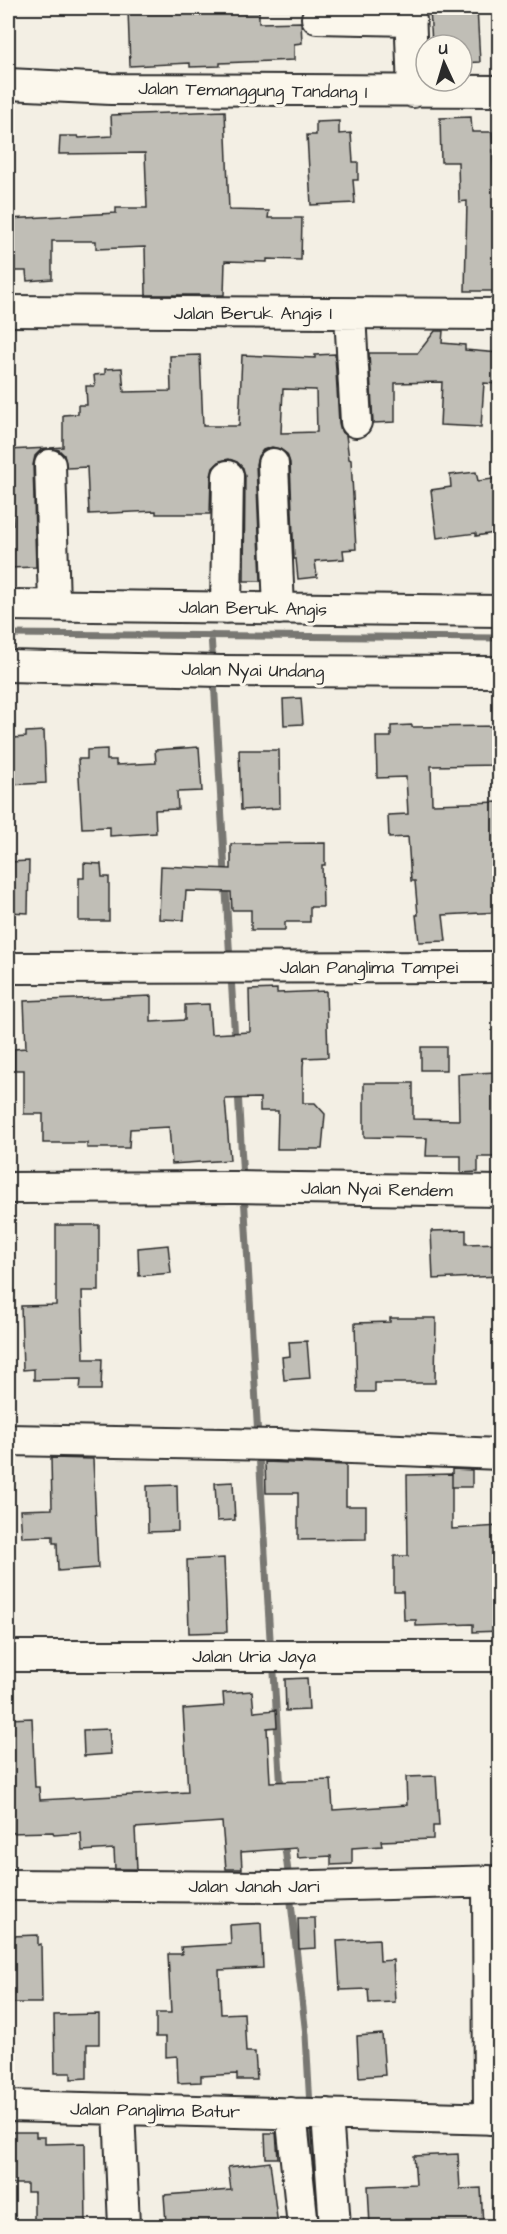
<svg xmlns="http://www.w3.org/2000/svg" width="507" height="2234" font-family="'Architects Daughter',sans-serif">
	<style>
		.lines { fill: none; stroke-linecap: round; stroke-linejoin: round }
		.stream { stroke: #787772; stroke-width: 7 }
		.building { fill: #c0beb6; stroke: #2b2b2b; stroke-width: 1.5; fill-rule: evenodd }
		.minor-casing { stroke: #2b2b2b; stroke-width: 34 }
		.minor { stroke: #fbf7ec; stroke-width: 30 }
		.labels { text-anchor: middle; stroke-width: 6; stroke-linejoin: round; paint-order: stroke }
		.street-label { font-size: 18px; fill: #2b2b2b; stroke: #fbf7ec }
	</style>
	<rect width="100%" height="100%" fill="#f3efe4"/>
	<filter id="ink" filterUnits="userSpaceOnUse"><feTurbulence type="fractalNoise" baseFrequency=".0167" numOctaves="2"/><feDisplacementMap in="SourceGraphic" scale="12" xChannelSelector="R" yChannelSelector="G"/><feConvolveMatrix kernelMatrix="1 2 1 2 8 2 1 2 1" color-interpolation-filters="sRGB"/></filter>
	<g filter="url(#ink)">
		<g class="lines">
			<!-- stream -->
			<path class="stream" d="M8,634L500,638
				M211,635L213,665
				M214,679L230,962
				M231,976L235,1040
				M238,1090L243,1180
				M244,1194L258,1438
				M259,1452L270,1638
				M274,1673L281,1791
				M284,1840L289,1880
				M290,1894L306,2035L310,2107
				M310,2121L314,2194"/>
		</g>
		<!-- building -->
		<path class="building" d="M164,8H259V23L301,22L302,43L294,44V60L220,63V66L190,67V63L130,66L128,10H164Z
			M430,8H477L480,62L462,63V45H432Z
			M225,111L229,210L269,211L268,218H302L301,260L267,259V262L225,261L224,295H146L145,247L96,249V241H52V279L27,281L26,271H14L13,257L8,258V219L116,213V208H147L145,153L59,154L60,136H78L79,138L112,136L111,115Z
			M471,117L472,132H492L496,211H500L498,291H465L467,201L459,202L458,162H441L440,118Z
			M339,121V134L351,133L353,162H358V180H353L355,203L311,205L307,135H316V122Z
			M435,331H443L442,343L465,345V350L499,353L497,384L484,383L481,427L440,425L442,382L395,383V422L373,423L369,353H418Z
			M335,354L339,423L341,431L346,435L349,459L351,460L356,549L343,550L344,559L315,561L317,577L298,579L296,559H294L290,463L287,454L280,449L272,447L263,450L258,456L256,464L261,581H244L245,476L243,468L237,462L229,459L220,461L213,468L211,476L210,514H156V511L89,514L87,467L67,468L64,455L59,450L50,448L63,447V415L78,414V405H87L86,386H95L94,375L105,374V369L122,368L124,392L171,391L170,356L200,355L203,426H239L242,355L315,358V355ZM283,389L316,390L317,432L281,433Z
			M48,448L40,451L35,456L33,465L36,567L8,568V525H13L11,492H8V450Z
			M476,472L478,481L500,478V532L476,536V533L437,538L431,490L451,487L450,475Z
			M301,698L303,724L284,725L283,699Z
			M412,725V727L500,726V765L431,766L432,804L500,802V912L443,915L446,941L419,942L416,915H418L415,881H411L408,837L389,838L388,815L408,814L406,777L377,778L376,737H391V726Z
			M44,731L46,783L8,785V749H13V738L26,737V732Z
			M199,747L202,791L177,792L178,809L155,810L156,833L110,836V827L82,828L78,759H87V750L107,749V760H116V765L156,763L155,750Z
			M239,750H279L280,808L241,810Z
			M325,843V865H322L323,907H310V922H285V930H251V910H232L231,892L186,891L184,920L159,919L161,866L231,869V844Z
			M29,861L28,913L8,912V862Z
			M84,863L101,864L102,877H109V921H79V878H84Z
			M277,989V993L326,991L328,1057L304,1058L303,1066V1103H315L325,1114L322,1149H277L278,1111H260V1098L225,1099L230,1160L172,1164L169,1127L130,1129L129,1148H87V1143H43V1114H24V1070H14V1049L26,1048L24,1001L151,996V1022L185,1020V1005L209,1004L211,1034L250,1032L249,990Z
			M421,1047H446V1070H421Z
			M496,1072L499,1157H478V1172L461,1173V1156H426L427,1138L364,1137V1083H413V1119L459,1120L458,1074Z
			M56,1225H99V1291H82L84,1359H102L101,1390H80L81,1379L34,1380V1369L23,1370L21,1306L56,1305Z
			M466,1230V1244L500,1243V1276L433,1279L431,1231Z
			M168,1245L171,1273L139,1276L138,1248Z
			M390,1318H436L435,1383H375V1392H357L355,1323L390,1322Z
			M307,1341L310,1378L284,1380L282,1357L290,1356L289,1342Z
			M51,1458L93,1459L98,1568L58,1571L57,1543H53V1536L22,1537L20,1510L52,1509Z
			M265,1462L346,1465V1506H366V1539L298,1540V1493H266Z
			M452,1469L472,1470V1487H452Z
			M452,1474V1529L500,1526V1631L473,1632V1624L416,1626V1620H404L403,1592H394V1556H408L407,1475Z
			M233,1482L235,1520L217,1521L215,1483Z
			M177,1485L178,1531L148,1532L147,1486Z
			M224,1558L227,1632L189,1633L187,1560Z
			M307,1678L309,1710L286,1711L285,1679Z
			M252,1691L254,1712L276,1710L277,1727L267,1728L270,1782L331,1780L333,1810L407,1805L406,1777L436,1776L439,1826H433V1839L381,1841L382,1846L352,1848V1864L331,1865V1856L298,1858L297,1848L241,1852L242,1869H226L222,1822L135,1828L137,1869H115L114,1849L82,1851L81,1833L54,1835L53,1832L8,1833V1719L32,1718L35,1787H39L40,1800L188,1792L183,1709L224,1706L223,1693Z
			M109,1729L111,1754L84,1756L83,1730Z
			M298,1918H315L316,1948L299,1949Z
			M261,1923L263,1968L219,1970L221,2014L244,2013L246,2052H255L257,2080H237V2074L201,2076V2082L178,2083L177,2056L166,2057V2037H156V2013H171L168,1954H182L181,1947L231,1944L230,1925Z
			M38,1935V1945L41,1944L42,2003H8V1945H11V1936Z
			M379,1939L380,1961L393,1960L395,2002L369,2003L368,1989L340,1990L337,1941Z
			M99,2014V2044H87V2078L71,2079V2073H55L54,2015Z
			M382,2034L385,2075L359,2077L357,2036Z
			M8,2132H36V2137H45V2144L85,2143L86,2226H34V2192H27V2184H8Z
			M265,2133H276L278,2158H266Z
			M458,2154L460,2189L481,2188L483,2226H370L368,2186L416,2184L414,2156Z
			M270,2162L278,2226H189V2222L166,2223L164,2195L231,2190L228,2167Z"/>
		<g class="lines">
			<!-- minor casing -->
			<g class="minor-casing">
				<path id="minor" d="M410,8L413,92
					M317,18L411,20
					M8,84L111,89L500,91
					M8,311L500,314
					M350,314L356,422
					M273,464L279,609
					M50,465L54,605
					M8,605L500,611
					M226,608L228,476
					M8,666L221,671L500,672
					M8,968L500,967
					M8,1188L235,1187L500,1191
					M8,1440L276,1445L500,1454
					M8,1656H500
					M488,1881L489,2119
					M8,1885L278,1887L500,1881
					M8,2106L500,2119
					M119,2109L124,2226
					M291,2113L303,2226
					M327,2114L335,2226"/>
			</g>
			<!-- minor -->
			<use href="#minor" class="minor"/>
		</g>
	</g>
	<g class="labels">
		<!-- street labels -->
		<g class="street-label">
			<text transform="translate(253 90) rotate(1)" y="6">Jalan Temanggung Tandang I</text>
			<text x="253" y="319">Jalan Beruk Angis I</text>
			<text transform="translate(253 608) rotate(1)" y="6">Jalan Beruk Angis</text>
			<text transform="translate(253 670) rotate(1)" y="6">Jalan Nyai Undang</text>
			<text x="369" y="973">Jalan Panglima Tampei</text>
			<text transform="translate(377 1189) rotate(1)" y="6">Jalan Nyai Rendem</text>
			<text x="254" y="1662">Jalan Uria Jaya</text>
			<text x="254" y="1892">Jalan Janah Jari</text>
			<text transform="translate(155 2110) rotate(1)" y="6">Jalan Panglima Batur</text>
		</g>
	</g>
	<!-- margin -->
	<rect width="507" height="2234" fill="none" stroke="#fbf7ec" stroke-width="30"/>
	<rect x="15" y="15" width="477" height="2204" fill="none" stroke="#2b2b2b" stroke-width="2" filter="url(#ink)"/>
	<!-- north arrow -->
	<g transform="translate(444 63) rotate(356)"><circle r="28" fill="#fbf7ec" stroke="#a8a59f" stroke-width="1.5"/>
	<path d="M0-4.5L10 22L0 15L-10 22Z" fill="#2b2b2b"/>
	<text y="-9" font-size="16" font-weight="bold" text-anchor="middle" fill="#2b2b2b">U</text>
	</g>
</svg>
